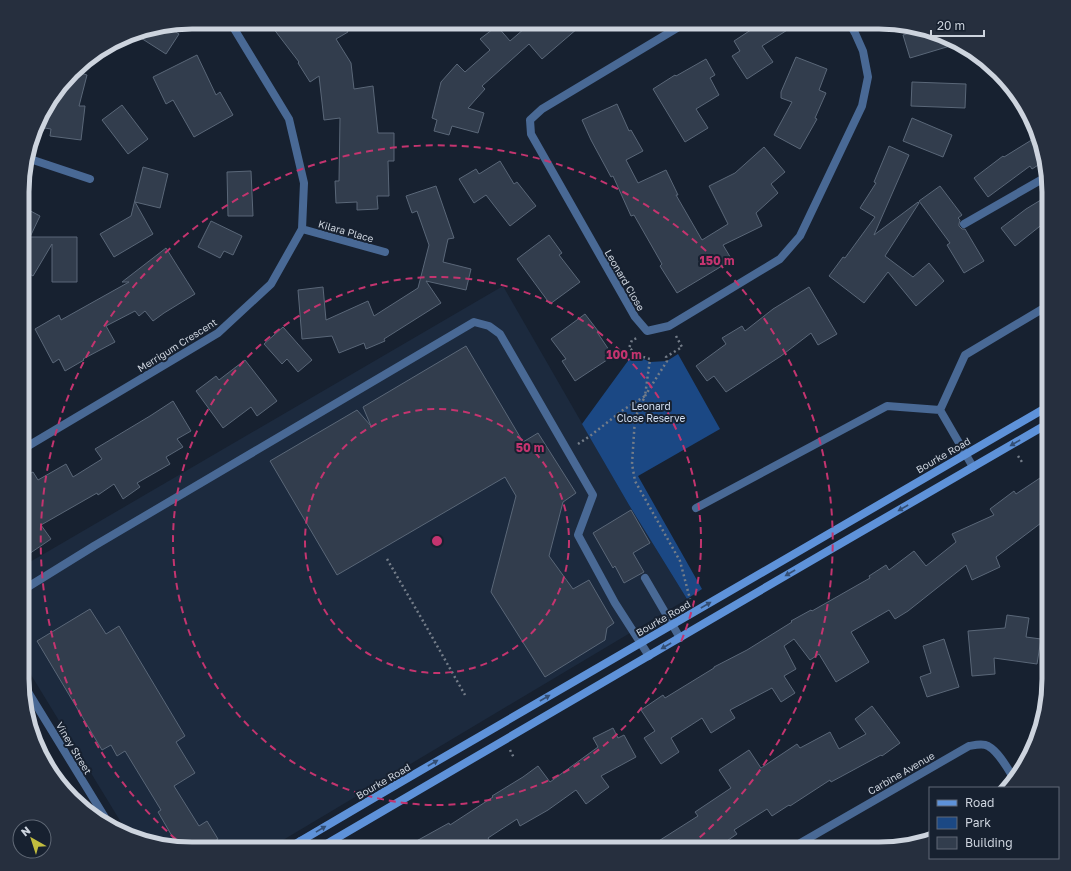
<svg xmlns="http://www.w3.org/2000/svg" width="1071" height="871" font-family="'Golos Text',sans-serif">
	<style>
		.built { fill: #1c2a3e }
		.green { fill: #1b4884 }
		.building { fill: #323d4d; stroke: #5a6778 }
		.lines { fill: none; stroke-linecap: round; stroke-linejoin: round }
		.path { stroke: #747d89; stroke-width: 2.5; stroke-dasharray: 2 3; stroke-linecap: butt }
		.service { stroke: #496995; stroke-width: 8 }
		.minor { stroke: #496995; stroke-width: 8 }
		.secondary { stroke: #5e92d9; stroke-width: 8 }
		.oneway { fill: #334e74 }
		.ring { fill: none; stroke: #c4346f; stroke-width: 2; stroke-dasharray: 7 5 }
		.labels { text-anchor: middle; stroke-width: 4; stroke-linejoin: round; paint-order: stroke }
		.street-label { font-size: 10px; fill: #cdd4de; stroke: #172130 }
		.park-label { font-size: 10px; fill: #d1def1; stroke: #172130 }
		.rim { fill: none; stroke: #cdd4de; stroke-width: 5 }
		.centre { fill: #c4346f; stroke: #172130; stroke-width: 2 }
		.ring-label { font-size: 12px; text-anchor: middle; font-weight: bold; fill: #c4346f; stroke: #172130; stroke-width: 4; stroke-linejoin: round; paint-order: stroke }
	</style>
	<rect width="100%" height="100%" fill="#172130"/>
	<!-- built -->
	<path class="built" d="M503,286L629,505L687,599L268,849H181L130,837L22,660L23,566Z"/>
	<!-- green -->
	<path class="green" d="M633,354L650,362L667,361L678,354L720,429L638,476L702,589L687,599L629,505L582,424Z"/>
	<!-- building -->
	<path class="building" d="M282,22H343L348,32L336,39L351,63L354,89L373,86L378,133H394V161H388L389,196H377L378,209L357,210V202L336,203L335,181H339L340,118L324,120L319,76L310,82L298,63L299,62L273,28Z
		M532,22H585L542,59L529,44L482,86L485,89L468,108L484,113L478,133L452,126L449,135L434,131L437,120L432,118L441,82L457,64L465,72L490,50L480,39L497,26L510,41Z
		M763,22H800L762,46L773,62L747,79L732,56L740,51L734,41Z
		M166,26L179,34L166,54L133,33L137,31Z
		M922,30L945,35L948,37L950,46L910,58L903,35Z
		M197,55L216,95L220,92L233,115L194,137L173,100L166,104L153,77Z
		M796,57L827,69L819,90L826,93L815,118L817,119L800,149L774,135L792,102L781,98V92Z
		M706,59L715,75L710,78L719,95L696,109L708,128L685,142L653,89L675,75L676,76Z
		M74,71L87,75L79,106H85L81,140L50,136L51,129L38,127L45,107Z
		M912,82L966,84L965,108L911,106Z
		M617,104L629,131L631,130L643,151L626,160L638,183L666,170L678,195H676L702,240L728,224L709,186L735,173L764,147L785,172L771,184L778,193L756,213L762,226L723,245L732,260L677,293L660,266L662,264L634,215L631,216L613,176L611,177L591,140L582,120Z
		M122,105L148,139L128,154L102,120Z
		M912,118L952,135L943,157L903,141Z
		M1038,136L1043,162L1032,169L1030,166L988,197L974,178L1003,156L1004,157Z
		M889,146L909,155L874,235L918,202L919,203L885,256L913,277L929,263L944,281L916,306L888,272L864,303L829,276L843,257L845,258L875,217L860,208L876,183L874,182Z
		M500,161L514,184L517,182L536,206L510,226L486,195L474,203L459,179L476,169L479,174Z
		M143,167L168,174L160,208L135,202L153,234L114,257L100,234L131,216Z
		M251,171L253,216H228L227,172Z
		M436,186L454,238L448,239L443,262L471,269L466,290L426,281L441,303L384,339L385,341L366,349L364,343L339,353L332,336L302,339L298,290L323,287L326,320L368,301L374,316L418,288L429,245L417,211L412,213L406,196Z
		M940,186L962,215L958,218L960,220L959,224V226L962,229H965L984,261L964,273L947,245L950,243L919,201Z
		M1049,195V219L1015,246L1001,228L1026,209Z
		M23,207L40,216L30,237H77V282H52V244L33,276L23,270Z
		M211,221L242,236L233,255L224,251L220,258L198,247Z
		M549,235L562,253L559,255L580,282L550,304L517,259Z
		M166,248L195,294L164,313L153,321L145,311L139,316L135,311L106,326L115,342L83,359L84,360L65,371L59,359L53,363L35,329L59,315L61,320L129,282H122Z
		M809,287L837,334L818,345L811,333L781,356L726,392L714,376L707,381L696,366L726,344L722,338L742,326L745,331L773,309Z
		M585,314L598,331L597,332L613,356L575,381L562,361L566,359L551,339Z
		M283,327L312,360L298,372L287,359L282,364L264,344Z
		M466,346L523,442L538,433L576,493L563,502L549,556L573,589L589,580L614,623L607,628L605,640L545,677L491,592L516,496L505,477L337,575L270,461L357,410L371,426L363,407Z
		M245,360L277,401L257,416L251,407L223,428L196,391L216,376L219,380Z
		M173,401L191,431L177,439L183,447L166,457L170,464L137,483L140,487L123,499L114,484L98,495L97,493L41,525L51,539L23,558V477L33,472L38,480L66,464L73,477L102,459L95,449L150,416Z
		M1049,472V517L996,557L1000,567L972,580L966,565L908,611L895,619L889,610L851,632L869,662L836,682L819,654L810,660L794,639L784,646L796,669L784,676L795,693L781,702L772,688L730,710L735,718L711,733L702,718L671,738L679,752L661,764L644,738L655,731L641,710L663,695L665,698L714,668V667L747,650L792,622L791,621L811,610L812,611L870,578L869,576L886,565L889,570L914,551L926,566L956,542L952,534L994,515L990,509L1014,491L1016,494Z
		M631,510L650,543L633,553L644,572L624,583L615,566L613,568L593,533Z
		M90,609L106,634L119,626L185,736L176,742L195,773L174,786L199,826L207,821L218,839L203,849L179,848L158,812L161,810L125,751L117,756L111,745L102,750L37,641Z
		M1007,615L1029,618L1026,637L1041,639L1037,664L994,658L995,674L972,676L968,631L1005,628Z
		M944,639L959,687L927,697L920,677L931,673L923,646Z
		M872,706L900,743L882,756L881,755L831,782L830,780L790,806L789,805L772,816L767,809L734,830L737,834L715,849H646L698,816L695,812L731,788L719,770L749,750L761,768L797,744L800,748L830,732L839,749L866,734L855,719Z
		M613,728L618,738L624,735L636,757L601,776L609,787L586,804L576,790L548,810L520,826L517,819L488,838L495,849H402L449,823L450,825L493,797L492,796L523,777L538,766L550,782L598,747L593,738Z"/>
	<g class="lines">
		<!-- path -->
		<path class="path" d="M676,336L682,347L666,357L667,361L645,396L635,418L632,464L635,481L680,561L690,599
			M578,444L590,436L623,410L645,396L650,359L640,356L629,348L632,340L637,338
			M1018,456L1022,462
			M387,559L423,621L465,695
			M510,750L514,758
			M356,841L360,848"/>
		<!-- service -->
		<path class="service" d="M964,224L1046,177
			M940,410L973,467
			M696,508L887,406L940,410L965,355L1049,305
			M645,578L680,638
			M23,590L94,546L474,322L489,326L500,334L593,495L578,535L615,603L649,656"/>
		<!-- minor -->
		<path class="minor" d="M687,22L542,109L530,120L531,134L635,317L647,331L669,326L780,259L800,236L862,106L868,77L863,51L855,33L849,22
			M27,158L90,179
			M302,229L385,252
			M23,449L218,333L271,284L302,229L304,183L289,119L230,22
			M22,682L109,824
			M300,841L304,849
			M790,849L969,746C975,745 983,743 988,746C999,752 1008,769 1014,779"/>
		<!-- secondary -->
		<path class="secondary" d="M287,849L401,782L1049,406
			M318,849L821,555L1049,423"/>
	</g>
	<!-- one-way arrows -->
	<defs><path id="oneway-solid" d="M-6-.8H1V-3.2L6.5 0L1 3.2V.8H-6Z"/></defs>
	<g class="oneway">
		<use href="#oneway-solid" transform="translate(1015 443) rotate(150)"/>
		<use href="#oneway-solid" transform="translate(903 508) rotate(150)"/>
		<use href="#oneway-solid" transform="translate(790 573) rotate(150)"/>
		<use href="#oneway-solid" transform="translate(706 605) rotate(-30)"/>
		<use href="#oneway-solid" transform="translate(666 646) rotate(150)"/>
		<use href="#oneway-solid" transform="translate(545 698) rotate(-30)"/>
		<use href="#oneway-solid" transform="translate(433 763) rotate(-30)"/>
		<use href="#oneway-solid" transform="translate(321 829) rotate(-31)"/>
	</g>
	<!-- distance rings -->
	<g class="ring">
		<circle cx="437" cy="541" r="132"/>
		<circle cx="437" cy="541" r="264"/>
		<path d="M185 847A396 396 0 1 1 686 849"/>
	</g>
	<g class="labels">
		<!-- street labels -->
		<g class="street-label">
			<text transform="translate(346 231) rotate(16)" y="4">Kilara Place</text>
			<text transform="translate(625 280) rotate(60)" y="4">Leonard Close</text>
			<text transform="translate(177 345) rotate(-32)" y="4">Merrigum Crescent</text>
			<text transform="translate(943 455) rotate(-30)" y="4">Bourke Road</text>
			<text transform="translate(663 618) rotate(-30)" y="4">Bourke Road</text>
			<text transform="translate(74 748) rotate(59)" y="4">Viney Street</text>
			<text transform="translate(901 773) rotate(-30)" y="4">Carbine Avenue</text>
			<text transform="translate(383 781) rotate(-30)" y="4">Bourke Road</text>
		</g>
		<!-- park labels -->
		<g class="park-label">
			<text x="651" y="410">Leonard<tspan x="651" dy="12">Close Reserve</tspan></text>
		</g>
	</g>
	<!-- crop -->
	<path d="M0 0H1071V871H0ZM192 29H879A163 163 0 0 1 1042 192V679A163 163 0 0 1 879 842H192A163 163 0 0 1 29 679V192A163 163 0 0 1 192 29Z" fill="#262f3e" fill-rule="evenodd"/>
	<path class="rim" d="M192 29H879A163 163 0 0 1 1042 192V679A163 163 0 0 1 879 842H192A163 163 0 0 1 29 679V192A163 163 0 0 1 192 29Z"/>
	<circle cx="437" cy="541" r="6" class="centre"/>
	<g class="ring-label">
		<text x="717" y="265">150 m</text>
		<text x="624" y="359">100 m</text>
		<text x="530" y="452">50 m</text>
	</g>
	<!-- legend -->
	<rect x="929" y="787" width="130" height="72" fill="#172130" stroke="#606976"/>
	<rect x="937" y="800" width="20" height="6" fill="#5e92d9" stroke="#606976"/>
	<text x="965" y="807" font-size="12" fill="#cdd4de">Road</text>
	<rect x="937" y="817" width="20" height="12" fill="#1b4884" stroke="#606976"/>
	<text x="965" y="827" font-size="12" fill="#cdd4de">Park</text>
	<rect x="937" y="837" width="20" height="12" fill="#323d4d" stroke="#606976"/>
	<text x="965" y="847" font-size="12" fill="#cdd4de">Building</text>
	<!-- north arrow -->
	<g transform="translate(32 839) rotate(321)"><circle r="19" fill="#172130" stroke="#606976"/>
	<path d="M0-3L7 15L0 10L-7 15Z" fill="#c2bd3f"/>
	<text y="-6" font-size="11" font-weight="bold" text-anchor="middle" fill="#cdd4de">N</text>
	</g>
	<!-- scale -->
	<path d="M931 30v6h53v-6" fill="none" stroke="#cdd4de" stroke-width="2"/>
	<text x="937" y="30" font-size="12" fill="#cdd4de" stroke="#172130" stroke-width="3" paint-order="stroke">20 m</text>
</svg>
